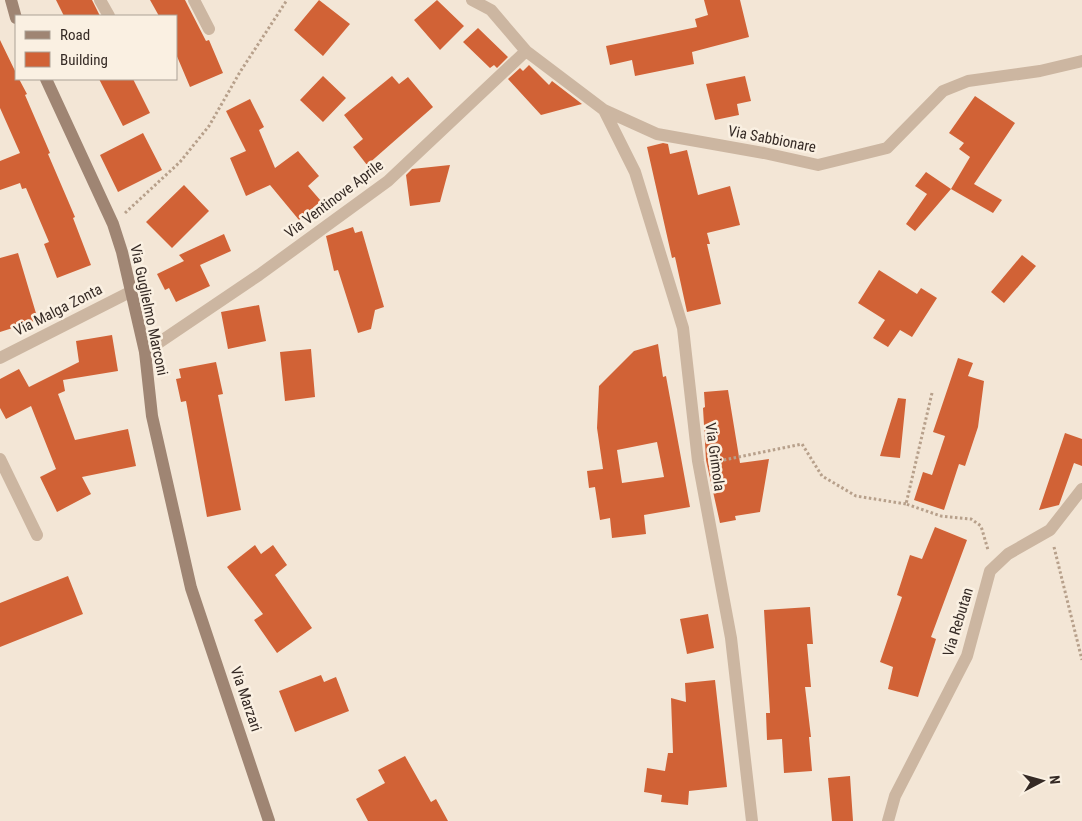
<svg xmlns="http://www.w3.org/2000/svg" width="1082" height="821" font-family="'Roboto Condensed',sans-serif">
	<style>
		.building { fill: #d16236; fill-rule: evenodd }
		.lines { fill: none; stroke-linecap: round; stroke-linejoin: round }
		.path { stroke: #b7a08b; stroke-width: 3; stroke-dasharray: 2.5 2.5; stroke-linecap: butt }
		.street { stroke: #ccb6a1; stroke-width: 12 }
		.secondary { stroke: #9f8573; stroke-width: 12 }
		.labels { text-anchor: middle; stroke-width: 5; stroke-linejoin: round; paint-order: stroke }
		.street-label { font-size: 15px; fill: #352a25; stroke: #faf0e2 }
	</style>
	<rect width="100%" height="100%" fill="#f3e6d6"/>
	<!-- building -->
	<path class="building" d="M56,0H92L100,16H64Z
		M150,0H185L206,41L209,40L223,73L190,87L176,54V16H159Z
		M319,0L350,24L323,56L294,30Z
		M437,0L464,26L440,50L414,20Z
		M704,0H740L749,37L692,52L694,64L635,76L632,60L610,65L606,46L697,27L695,19L708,15Z
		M478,28L508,57L497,68L494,65L490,68L463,42Z
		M0,40L16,73V79H19L27,94L25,95L50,153L48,154L75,217L73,218L91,265L57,278L44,244L49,242L26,188L22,189L20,183L0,190V161L20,153L0,108Z
		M529,65L549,85L552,81L582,104L541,115L508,79L520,68L523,71Z
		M323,76L346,98L323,122L300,100Z
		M392,76L399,84L408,77L433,107L367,165L353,147L363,139L344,115Z
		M745,76L751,101L737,104L739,115L715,120L706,84Z
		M99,79H133L150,113L123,126Z
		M975,96L1015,123L974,184L1002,200L993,213L951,189L970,157L959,149L964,143L949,133Z
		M250,99L264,127L259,130L275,168L298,151L319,176L308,186L321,201L299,220L270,185L246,196L230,158L246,151L226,111Z
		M143,133L162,170L118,192L100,155Z
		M663,143L668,144L670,154L687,150L698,195L730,186L740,225L707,233L710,244H707L721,304L687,312L675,257L672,258L647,147Z
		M450,165L440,202L410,206L406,175L412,169Z
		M926,172L951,189L915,231L906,224L927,194L915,186Z
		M184,185L209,211L172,248L146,222Z
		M353,227L355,233L362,231L384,307L375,310L371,329L358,333L338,270L334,271L326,236Z
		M224,234L231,251L200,265L210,286L176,302L169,288L165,290L157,274L184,261L179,255Z
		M18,253L38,320L0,332V258Z
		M1022,255L1036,266L1004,303L991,292Z
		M879,270L917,294L921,288L937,298L912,337L900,330L888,347L873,338L885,320L858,303Z
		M259,305L266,341L228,349L221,312Z
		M112,335L118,371L63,380L65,391L58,394L75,440L128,429L136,466L82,477L91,494L57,512L40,477L56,469L31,406L6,419L0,408V379L19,369L29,387L79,362L76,341Z
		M658,344L663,377L666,376L690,507L644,515L646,534L612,538L610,518L600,520L595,487L589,488L587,471L603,469L597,428L599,386L634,351ZM657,442L664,477L622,483L617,450Z
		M311,349L315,397L285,401L280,352Z
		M958,358L973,363L968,376L984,381L978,427L965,466L959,464L944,510L914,500L923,472L932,475L945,436L933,432Z
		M216,362L223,394L218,395L241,510L207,517L186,401L181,402L176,379L181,378L179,369Z
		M728,390L740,463L769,459L760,512L735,516L736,520L720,523L706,460L703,408L705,407L704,392Z
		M898,398L906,399L900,458L880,456Z
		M1065,433L1082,439V466L1074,463L1059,505L1039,510Z
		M935,527L967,540L931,637L936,639L918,697L888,689L893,667L880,662L902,597L897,595L910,555L922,559Z
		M255,545L261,554L273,545L287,565L275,575L312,628L277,653L254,620L263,614L227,567Z
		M68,576L83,614L0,647V603Z
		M810,607L813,644H807L811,687H805L811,737H809L812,771L784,773L782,739L767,740L766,713H770L764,610Z
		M708,614L714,648L687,654L680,619Z
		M321,675L324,682L336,677L349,711L295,732L279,691Z
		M715,680L727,787L689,791L688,805L661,802L662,795L644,792L647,768L665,771L668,753H673L671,698L686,702L685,683Z
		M405,756L431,802L436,799L448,821H368L356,799L385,783L378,770Z
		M850,776L853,821H832L828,778Z"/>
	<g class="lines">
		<!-- path -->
		<path class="path" d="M125,213L180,162L209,126L240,72L287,0
			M932,393L906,504L941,516L971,519L981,526L988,550
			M714,462L802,444L822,476L856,496L906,504
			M1054,547L1082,660"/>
		<!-- street -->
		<path class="street" d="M100,0L109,16
			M194,0L209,29
			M472,0L491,10L526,51L604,110L657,134L764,153L818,165L887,148L943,91L968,81L1040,71L1082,61
			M604,110L635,172L683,328L698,461L731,638L752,821
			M145,352L259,275L388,181L526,51
			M0,358L132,291
			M0,459L37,535
			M888,821L895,796L967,656L990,571L1008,554L1050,530L1082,489"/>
		<!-- secondary -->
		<path class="secondary" d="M11,0L16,18
			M46,79L113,224L122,252L145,352L152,416L191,588L269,821"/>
	</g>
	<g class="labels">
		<!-- street labels -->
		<g class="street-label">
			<text transform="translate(772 139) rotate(11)" y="5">Via Sabbionare</text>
			<text transform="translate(334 199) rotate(-37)" y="5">Via Ventinove Aprile</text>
			<text transform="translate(58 310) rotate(-27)" y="5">Via Malga Zonta</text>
			<text transform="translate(149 310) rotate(78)" y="5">Via Guglielmo Marconi</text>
			<text transform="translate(715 457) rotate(82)" y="5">Via Grimola</text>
			<text transform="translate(958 622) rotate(-73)" y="5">Via Rebutan</text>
			<text transform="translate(246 699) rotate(71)" y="5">Via Marzari</text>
		</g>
	</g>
	<!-- legend -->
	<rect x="15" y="15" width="162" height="65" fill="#faf0e2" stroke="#aba196"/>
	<rect x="25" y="31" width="25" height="8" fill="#9f8573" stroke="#aba196"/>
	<text x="60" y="40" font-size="15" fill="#352a25">Road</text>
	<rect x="25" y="52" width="25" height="15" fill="#d16236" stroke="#aba196"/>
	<text x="60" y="65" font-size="15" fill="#352a25">Building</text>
	<!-- north arrow -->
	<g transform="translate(1042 781) rotate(84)" stroke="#faf0e2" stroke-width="4" paint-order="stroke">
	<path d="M0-4L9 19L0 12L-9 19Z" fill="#352a25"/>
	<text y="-8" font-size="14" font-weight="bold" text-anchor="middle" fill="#352a25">N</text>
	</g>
</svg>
